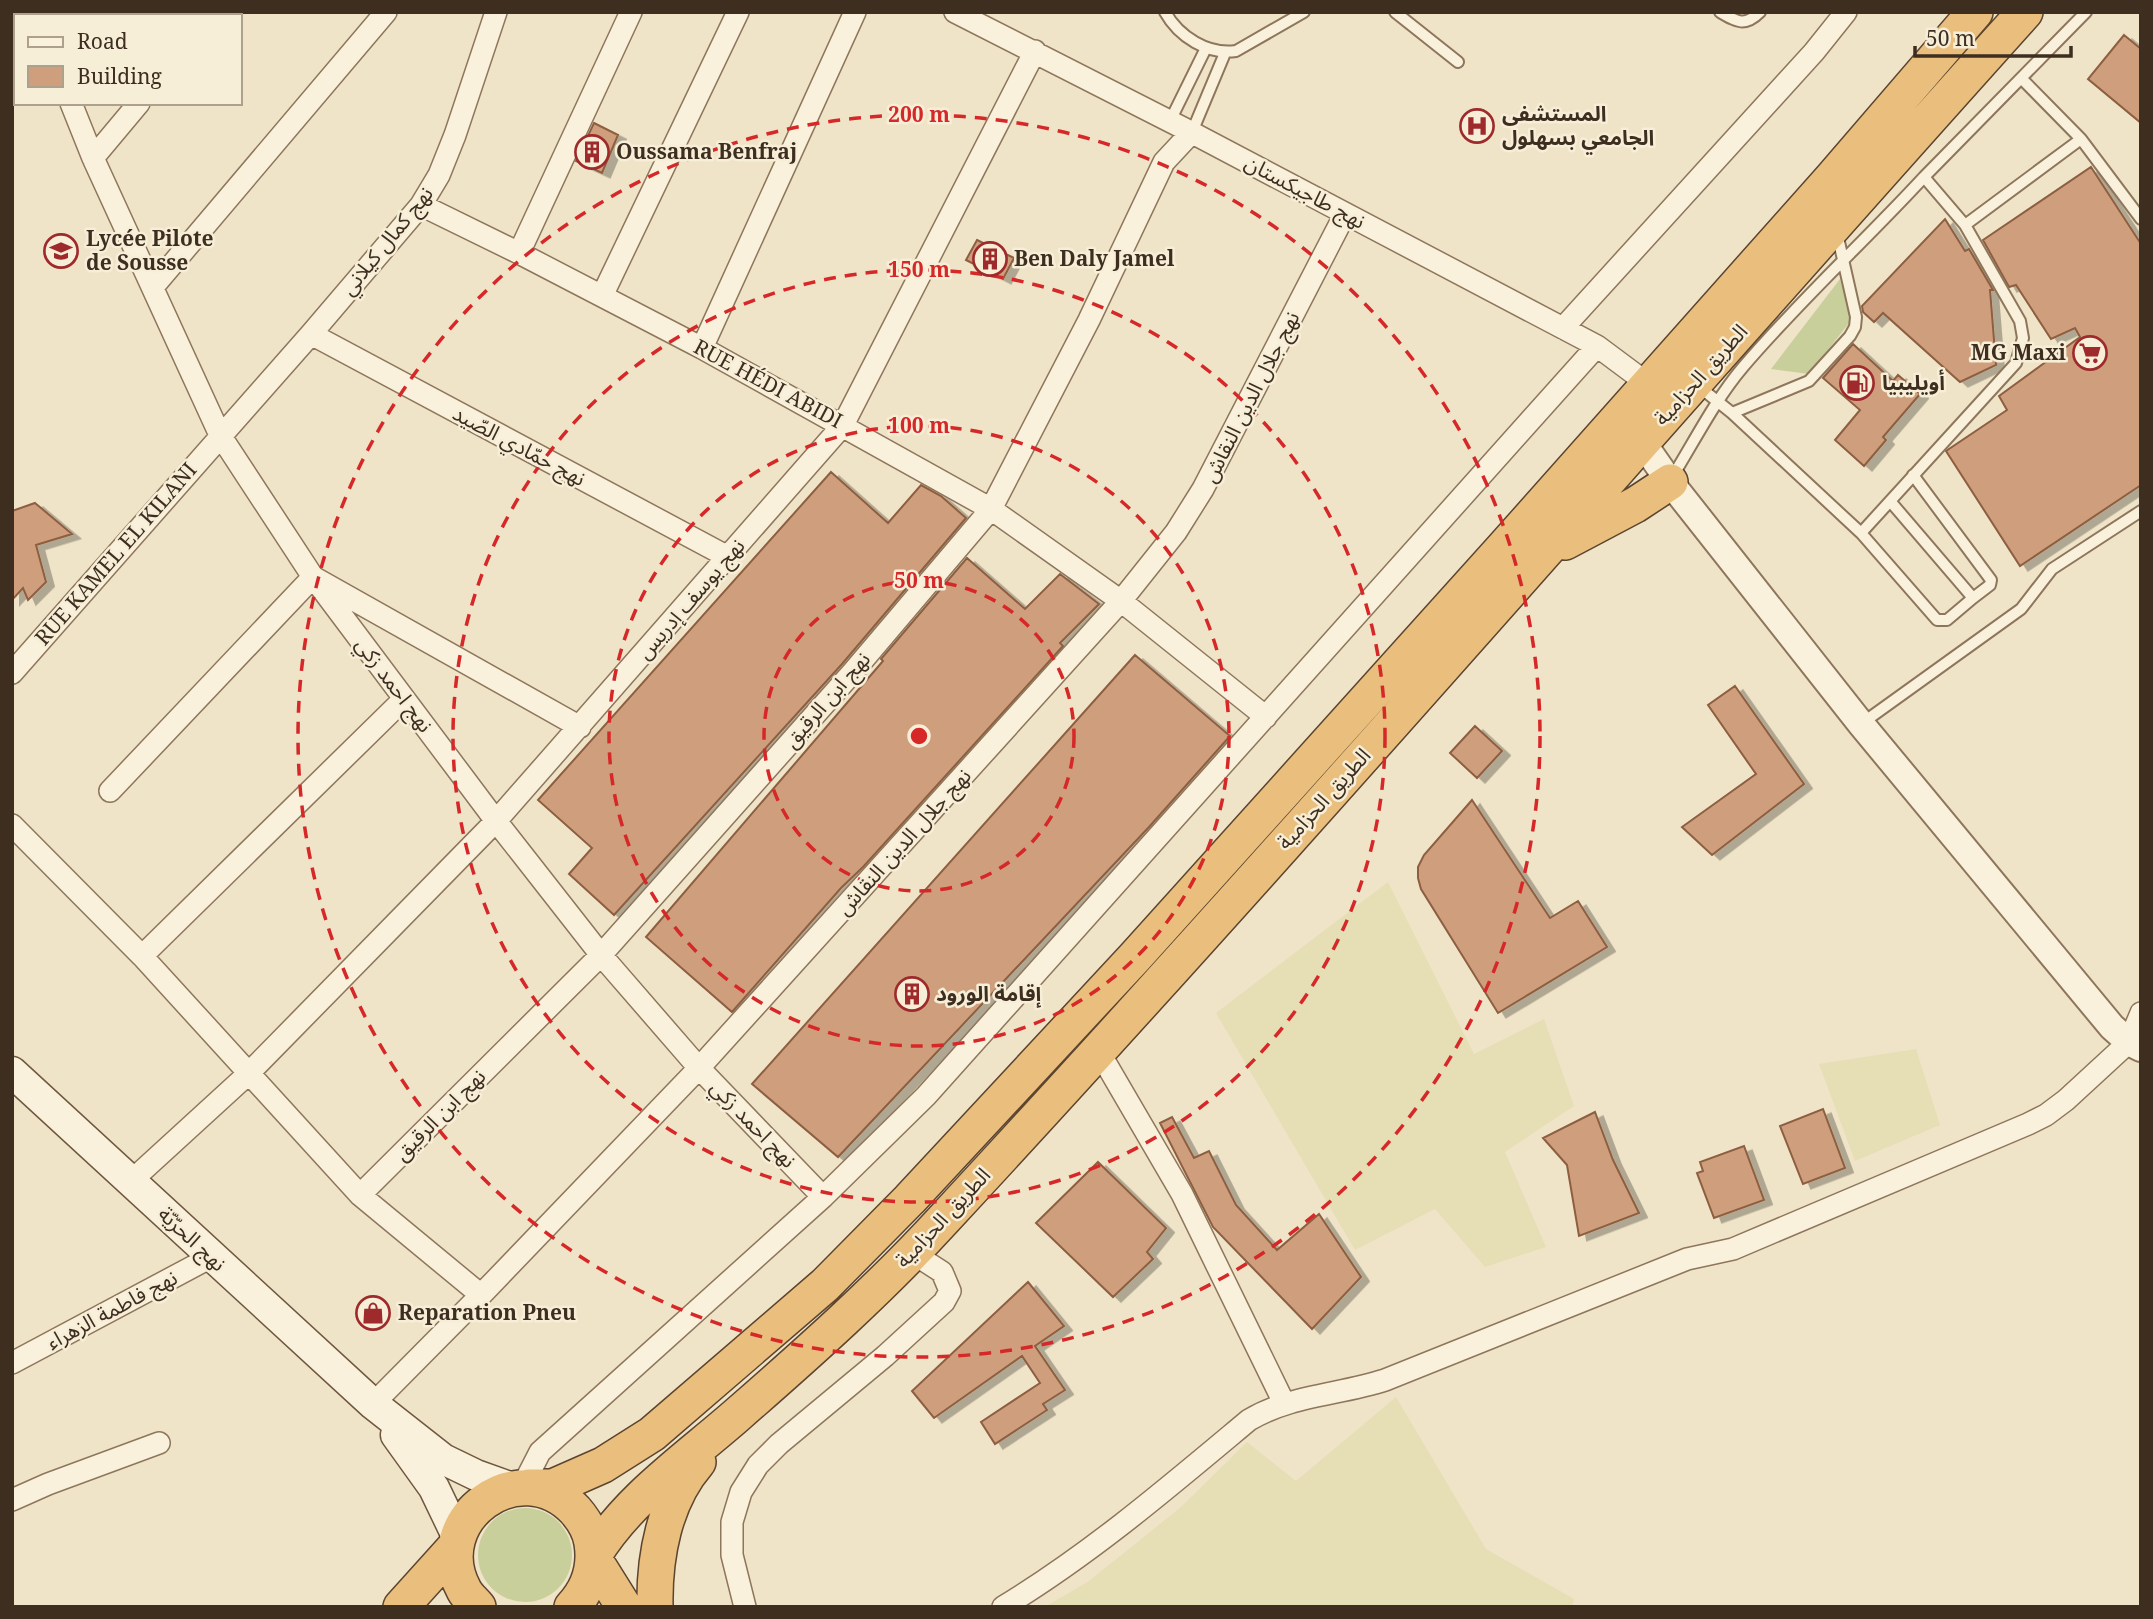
<svg xmlns="http://www.w3.org/2000/svg" width="2153" height="1619" font-family="'Noto Serif','Noto Sans Arabic',serif">
	<style>
		.farmland { fill: #e6deb5 }
		.green { fill: #c9cf9b }
		.building { fill: #cf9f7d; stroke: #8d5f41; stroke-width: 2; filter: url(#shadow) }
		.lines { fill: none; stroke-linecap: round; stroke-linejoin: round }
		.service-casing { stroke: #8d765c; stroke-width: 14 }
		.minor-casing { stroke: #8d765c; stroke-width: 24 }
		.tertiary-casing { stroke: #8d765c; stroke-width: 30 }
		.secondary-casing { stroke: #6f573f; stroke-width: 33 }
		.trunk-casing { stroke: #5b4430; stroke-width: 38 }
		.service { stroke: #faf1dc; stroke-width: 10 }
		.minor { stroke: #faf1dc; stroke-width: 21 }
		.tertiary { stroke: #faf1dc; stroke-width: 26 }
		.secondary { stroke: #faf1dc; stroke-width: 30 }
		.trunk { stroke: #eabe7c; stroke-width: 35 }
		.ring { fill: none; stroke: #d62828; stroke-width: 3.5; stroke-dasharray: 12 9 }
		.labels { text-anchor: middle; stroke-width: 5; stroke-linejoin: round; paint-order: stroke }
		.poi-label { font-size: 21px; font-weight: bold; fill: #3d2e20; stroke: #f7eed8; text-anchor: start }
		.street-label { font-size: 21px; fill: #3d2e20; stroke: #f7eed8 }
		.centre { fill: #d62828; stroke: #f7eed8; stroke-width: 3.5 }
		.ring-label { font-size: 21px; text-anchor: middle; font-weight: bold; fill: #d62828; stroke: #f7eed8; stroke-width: 5; stroke-linejoin: round; paint-order: stroke }
	</style>
	<defs>
		<filter id="shadow"><feDropShadow dx="8" dy="4.5" stdDeviation="0" flood-color="#0004"/></filter>
	</defs>
	<rect width="100%" height="100%" fill="#f0e4c8"/>
	<!-- farmland -->
	<path class="farmland" d="M1388,882L1474,1054L1544,1019L1574,1106L1505,1152L1546,1247L1485,1267L1435,1209L1355,1250L1216,1013Z
		M1916,1049L1940,1125L1855,1161L1819,1064Z
		M1396,1397L1486,1549L1574,1599L1572,1607H1045L1089,1581L1181,1507L1247,1442L1296,1481Z"/>
	<!-- green -->
	<path class="green" d="M1840,279L1853,318L1809,374L1771,369Z
		M478 1555a47 47 0 1 1 94 0a47 47 0 1 1-94 0Z"/>
	<!-- building -->
	<path class="building" d="M2124,35L2141,49V123L2088,79Z
		M594,123L618,135L602,173L576,161Z
		M2091,167L2141,244V485L2020,566L1946,451L2007,410L1999,396L2080,337L2075,328L2051,339L2016,285L2009,287L1983,240Z
		M1945,219L1965,251L1969,249L1993,290H1990L1996,365L1960,382L1883,313L1874,322L1863,312L1862,306Z
		M977,240L1014,258L1003,279L966,260Z
		M1853,344L1893,381L1898,375L1920,394L1883,437L1886,440L1864,466L1835,440L1860,410L1823,378Z
		M831,472L888,523L921,485L941,496L966,518L842,664L614,915L569,874L592,848L538,800Z
		M35,503L72,534L36,545L46,582L28,600L23,588L12,600V511Z
		M967,558L1025,609L1060,574L1099,604L1060,643L1063,646L863,867L841,888L732,1012L646,937L883,661L881,659Z
		M1135,655L1230,736L1149,827L838,1157L752,1084Z
		M1735,686L1804,784L1712,855L1682,827L1756,774L1708,705Z
		M1475,726L1502,751L1477,778L1450,753Z
		M1472,800L1550,918L1578,901L1607,947L1498,1013L1421,889L1418,878V867L1424,855Z
		M1823,1109L1845,1168L1803,1184L1780,1126Z
		M1595,1112L1613,1160L1639,1213L1579,1236L1567,1165L1543,1138Z
		M1172,1117L1194,1158L1209,1151L1236,1205L1277,1250L1319,1214L1361,1277L1312,1329L1213,1227L1160,1123Z
		M1744,1146L1764,1200L1714,1218L1697,1173L1703,1171L1700,1162Z
		M1098,1162L1166,1228L1147,1252L1153,1259L1113,1297L1036,1223Z
		M1028,1282L1064,1326L1035,1346L1065,1390L1043,1404L1047,1410L995,1444L981,1422L1040,1383L1022,1356L934,1418L912,1391Z"/>
	<g class="lines">
		<!-- service casing -->
		<g class="service-casing">
			<path id="service" d="M1165,12C1179,37 1208,55 1236,51L1304,12
				M1395,12L1458,62
				M1720,12C1737,22 1745,27 1760,12
				M2022,79L2081,139L2141,219
				M1170,121L1206,48
				M1192,132L1225,53
				M1924,177L2086,12
				M1965,225L2081,139
				M1697,385L1732,413L1809,381L1850,336L1855,327L1856,317L1837,233
				M1913,475L1991,580L1990,585L1973,598
				M1671,479C1694,442 1715,400 1743,367C1800,300 1865,241 1924,177L1965,225L2020,321L2023,338L2016,363L1861,533L1732,413
				M1861,533L1937,620H1947L1973,598L1890,501
				M1861,724L2021,609L2052,569L2141,511"/>
		</g>
		<!-- minor casing -->
		<g class="minor-casing">
			<path id="minor" d="M34,12L35,16
				M955,12L1185,129L1597,346L1648,384
				M212,16L215,12
				M71,103L93,158L220,435L313,577L496,821L601,955L699,1068L823,1197
				M93,158L139,103
				M421,205L519,253L702,348L991,509L1121,601L1266,717
				M519,253L631,12
				M153,287L386,12
				M602,296L738,12
				M1563,328L1814,52L1846,12
				M311,334L728,557
				M702,348L855,12
				M12,673L311,334L421,205L439,175L455,135L496,12
				M110,791L313,577L580,727
				M12,825L142,956L360,1195L481,1295
				M142,956L404,699
				M1098,1050L1182,1194L1284,1403
				M130,1182L247,1075L496,821L843,425L1035,51
				M360,1195L601,955L852,673L991,509L1089,320L1164,162L1192,132
				M12,1363L211,1257
				M373,1404L481,1295L699,1068L1121,601L1176,532L1203,489L1345,214
				M522,1487L540,1452L823,1197L926,1096L1597,346
				M12,1500L48,1484L159,1443
				M745,1607L732,1555V1522L741,1492L758,1465L779,1444L885,1356L944,1302L950,1291L942,1272L911,1252
				M1003,1607C1092,1553 1170,1486 1249,1420C1291,1395 1339,1395 1385,1380L1687,1259L1733,1249L2028,1124L2046,1115L2066,1100L2129,1042L2141,1013"/>
		</g>
		<!-- tertiary casing -->
		<g class="tertiary-casing">
			<path id="tertiary" d="M1642,442L1670,482L1861,724L2112,1027L2129,1042L2141,1048"/>
		</g>
		<!-- secondary casing -->
		<g class="secondary-casing">
			<path id="secondary" d="M12,1072L373,1404L443,1459L476,1475L512,1488
				M396,1435L434,1488L458,1538"/>
		</g>
		<!-- trunk casing -->
		<g class="trunk-casing">
			<path id="trunk" d="M1565,542L1635,505L1670,482
				M529,1487H553L603,1465L652,1434L825,1285L910,1199L1135,957L1505,546L1832,178L1975,12
				M594,1555C628,1499 688,1458 737,1415C808,1353 880,1289 944,1219C1311,823 1664,413 2025,12
				M594,1559L624,1607
				M401,1607L456,1546
				M478,1607C473,1601 467,1596 464,1590C426,1520 519,1451 575,1510C583,1519 590,1530 592,1543C596,1568 589,1589 572,1607
				M655,1607C654,1557 664,1501 698,1462"/>
		</g>
		<!-- service -->
		<use href="#service" class="service"/>
		<!-- minor -->
		<use href="#minor" class="minor"/>
		<!-- tertiary -->
		<use href="#tertiary" class="tertiary"/>
		<!-- secondary -->
		<use href="#secondary" class="secondary"/>
		<!-- trunk -->
		<use href="#trunk" class="trunk"/>
	</g>
	<!-- distance rings -->
	<g class="ring">
		<circle cx="919" cy="736" r="155"/>
		<circle cx="919" cy="736" r="310"/>
		<circle cx="919" cy="736" r="466"/>
		<circle cx="919" cy="736" r="621"/>
	</g>
	<!-- icons -->
	<defs>
		<g id="hospital-ring" transform="scale(1.75)"><circle r="9.5" fill="#f7eed8" stroke="#9e2a2b" stroke-width="1.5"/><path d="M-5-5h3v3.5h4V-5h3V5h-3V1.5h-4V5h-3Z" fill="#9e2a2b"/></g>
		<g id="building-ring" transform="scale(1.75)"><circle r="9.5" fill="#f7eed8" stroke="#9e2a2b" stroke-width="1.5"/><path d="M-4-6H4V6H1V3H-1V6H-4ZM-2.5-4.3h1.7v1.8h-1.7ZM.8-4.3h1.7v1.8H.8ZM-2.5-1h1.7V.8h-1.7ZM.8-1h1.7V.8H.8Z" fill="#9e2a2b"/></g>
		<g id="university-ring" transform="scale(1.75)"><circle r="9.5" fill="#f7eed8" stroke="#9e2a2b" stroke-width="1.5"/><path d="M0-5L7-2L0 1L-7-2ZM-4 1L0 2.5L4 1V4Q0 6-4 4Z" fill="#9e2a2b"/></g>
		<g id="supermarket-ring" transform="scale(1.75)"><circle r="9.5" fill="#f7eed8" stroke="#9e2a2b" stroke-width="1.5"/><path d="M-6-5.5h2.5l.6 2H6L4.5 2H-2.5L-4.4-4H-6ZM-1.5 3.2a1.3 1.3 0 1 0 .1 0ZM3 3.2a1.3 1.3 0 1 0 .1 0Z" fill="#9e2a2b"/></g>
		<g id="fuel-ring" transform="scale(1.75)"><circle r="9.5" fill="#f7eed8" stroke="#9e2a2b" stroke-width="1.5"/><path d="M-5.5-6h7V0h2V4h1.3V-2.5L3-4.5l.8-.8L6-3V5H2.5V1h-1V6h-7ZM-4.2-4.7v3.2H.2V-4.7Z" fill="#9e2a2b"/></g>
		<g id="shop-ring" transform="scale(1.75)"><circle r="9.5" fill="#f7eed8" stroke="#9e2a2b" stroke-width="1.5"/><path d="M-5-2.5h2.3a2.7 3.5 0 0 1 5.4 0H5L5.5 6h-11ZM-1.5-2.5h3a1.5 2.3 0 0 0-3 0Z" fill="#9e2a2b"/></g>
	</defs>
	<g fill-rule="evenodd">
		<use href="#hospital-ring" x="1477" y="126"/>
		<use href="#building-ring" x="592" y="152"/>
		<use href="#university-ring" x="61" y="251"/>
		<use href="#building-ring" x="990" y="259"/>
		<use href="#supermarket-ring" x="2090" y="353"/>
		<use href="#fuel-ring" x="1857" y="383"/>
		<use href="#building-ring" x="912" y="994"/>
		<use href="#shop-ring" x="373" y="1313"/>
	</g>
	<g class="labels">
		<!-- poi labels -->
		<g class="poi-label">
			<text x="1502" y="121">المستشفى<tspan x="1502" dy="24">الجامعي بسهلول</tspan></text>
			<text x="616" y="159">Oussama Benfraj</text>
			<text x="86" y="246">Lycée Pilote<tspan x="86" dy="24">de Sousse</tspan></text>
			<text x="1014" y="266">Ben Daly Jamel</text>
			<text x="2066" y="360" text-anchor="end">MG Maxi</text>
			<text x="1882" y="390">أويليبيا</text>
			<text x="936" y="1001">إقامة الورود</text>
			<text x="398" y="1320">Reparation Pneu</text>
		</g>
		<!-- street labels -->
		<g class="street-label">
			<text transform="translate(1305 192) rotate(28)" y="7">نهج طاجيكستان</text>
			<text transform="translate(387 241) rotate(-51)" y="7">نهج كمال كيلاني</text>
			<text transform="translate(1701 375) rotate(-48)" y="7">الطريق الحزامية</text>
			<text transform="translate(768 384) rotate(28)" y="7">RUE HÉDI ABIDI</text>
			<text transform="translate(1251 397) rotate(-63)" y="7">نهج جلال الدين النقاش</text>
			<text transform="translate(519 446) rotate(28)" y="7">نهج حمّادي الصّيد</text>
			<text transform="translate(116 554) rotate(-49)" y="7">RUE KAMEL EL KILANI</text>
			<text transform="translate(691 599) rotate(-49)" y="7">نهج يوسف إدريس</text>
			<text transform="translate(394 685) rotate(53)" y="7">نهج احمد زكي</text>
			<text transform="translate(827 700) rotate(-49)" y="7">نهج ابن الرقيق</text>
			<text transform="translate(1324 799) rotate(-48)" y="7">الطريق الحزامية</text>
			<text transform="translate(904 842) rotate(-48)" y="7">نهج جلال الدين النقاش</text>
			<text transform="translate(440 1115) rotate(-45)" y="7">نهج ابن الرقيق</text>
			<text transform="translate(753 1124) rotate(46)" y="7">نهج احمد زكي</text>
			<text transform="translate(943 1218) rotate(-47)" y="7">الطريق الحزامية</text>
			<text transform="translate(192 1239) rotate(43)" y="7">نهج الحرّيّة</text>
			<text transform="translate(112 1310) rotate(-28)" y="7">نهج فاطمة الزهراء</text>
		</g>
	</g>
	<circle cx="919" cy="736" r="10" class="centre"/>
	<g class="ring-label">
		<text x="919" y="122">200 m</text>
		<text x="919" y="277">150 m</text>
		<text x="919" y="433">100 m</text>
		<text x="919" y="588">50 m</text>
	</g>
	<!-- border -->
	<rect width="2153" height="1619" fill="none" stroke="#3d2e20" stroke-width="28"/>
	<!-- legend -->
	<rect x="14" y="14" width="228" height="91" fill="#f7eed8" stroke="#ada18e" stroke-width="2"/>
	<rect x="28" y="37" width="35" height="10" fill="#faf1dc" stroke="#ada18e" stroke-width="2"/>
	<text x="77" y="49" font-size="21" fill="#3d2e20">Road</text>
	<rect x="28" y="66" width="35" height="21" fill="#cf9f7d" stroke="#ada18e" stroke-width="2"/>
	<text x="77" y="84" font-size="21" fill="#3d2e20">Building</text>
	<!-- scale -->
	<path d="M1915 46v10h156v-10" fill="none" stroke="#3d2e20" stroke-width="3.5"/>
	<text x="1926" y="46" font-size="21" fill="#3d2e20" stroke="#f7eed8" stroke-width="5" paint-order="stroke">50 m</text>
</svg>
